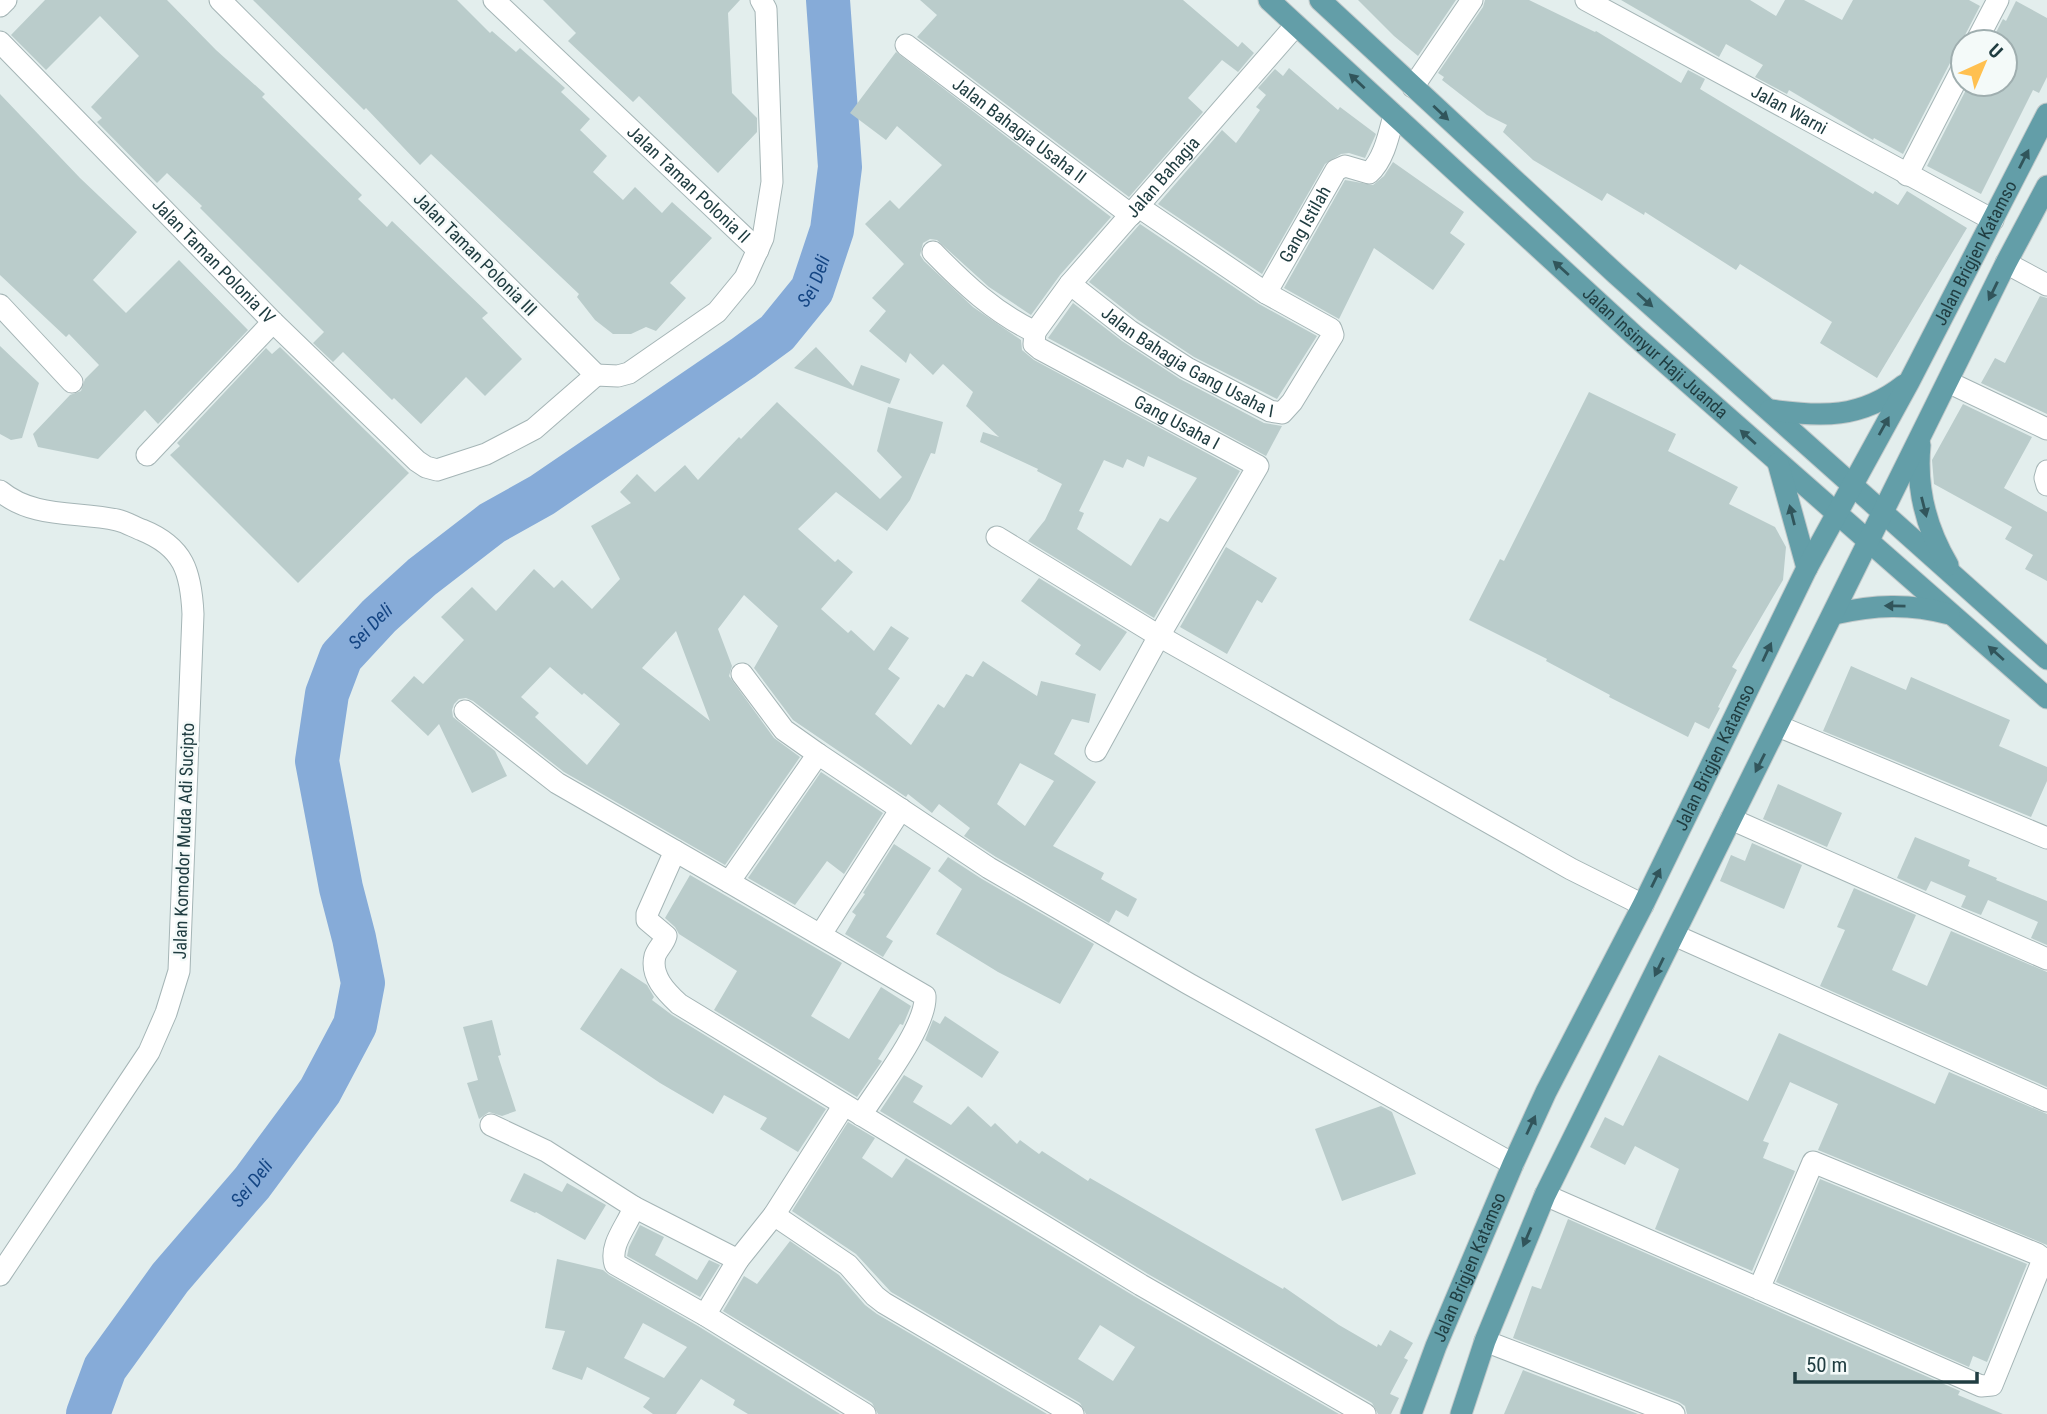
<svg xmlns="http://www.w3.org/2000/svg" width="2047" height="1414" font-family="'Roboto Condensed',sans-serif">
	<style>
		.lines { fill: none; stroke-linecap: round; stroke-linejoin: round }
		.river { stroke: #86abd8; stroke-width: 44 }
		.building { fill: #bacccb; fill-rule: evenodd }
		.minor-casing { stroke: #a5b5b6; stroke-width: 23 }
		.major-casing { stroke: #c1c9ca; stroke-width: 23 }
		.minor { stroke: #fff; stroke-width: 21 }
		.major { stroke: #639ea8; stroke-width: 21 }
		.oneway { fill: #31555b }
		.labels { text-anchor: middle; stroke-width: 5; stroke-linejoin: round; paint-order: stroke }
		.street-label { font-size: 18px; fill: #203d41; stroke: #f4faf9 }
		.water-label { font-size: 19px; font-style: italic; fill: #144583; stroke: #f4faf9 }
	</style>
	<rect width="100%" height="100%" fill="#e3eeed"/>
	<g class="lines">
		<!-- river -->
		<path class="river" id="s1" d="M88,1414L105,1368L170,1278L252,1183L320,1091L355,1025L363,983L354,938L341,888L317,761L327,694L341,657L379,616L422,577L492,523L542,495L743,358L777,333L812,290L832,230L840,167L828,0"/>
	</g>
	<!-- building -->
	<path class="building" d="M45,0H167L216,50L265,94L262,97L362,195L358,199L387,227L392,221L488,313L482,318L522,359L485,396L466,377L421,424L394,398L392,400L343,352L333,362L313,343L324,332L200,208L202,206L167,173L157,183L97,122L102,118L91,107L139,56L100,16L46,70L11,35Z
		M253,0H457L490,33L492,31L516,52L520,48L565,88L561,92L590,119L580,130L607,156L593,172L623,200L635,187L662,213L672,202L712,238L670,283L686,298L656,331L646,327L631,334H613L595,320L577,297L579,294L431,154L420,165L366,108L364,110Z
		M543,0H740L728,13L732,93L757,118V132L718,173L639,96L633,102L568,41L576,33Z
		M920,0H1183L1238,47L1242,42L1254,53L1238,72L1222,60L1188,98L1203,112L1129,197L917,37L937,15Z
		M1358,0H1456L1418,56L1394,36Z
		M1485,0H1529L1595,32L1596,31L1681,83L1688,70L1705,79L1700,89L1873,194L1875,191L1898,205L1907,191L1967,228L1877,378L1820,343L1832,322L1740,264L1736,270L1645,212L1644,215L1607,193L1602,201L1533,160L1503,132L1507,125L1487,115L1442,80L1444,77L1438,73L1483,7Z
		M1621,0H1750L1776,16L1785,0H1804L1842,20L1853,0H1969L1980,6L1964,37L1963,51L1951,61L1903,154L1874,138L1873,140L1789,90L1787,94L1755,77L1763,65L1726,44L1719,57Z
		M2016,1L2047,18V77L2039,93L2033,90L1981,194L1927,166L1969,84H2005V42H1991L2003,19L2006,21Z
		M896,52L1111,217L1060,275L1031,315L989,287L937,240L930,239L923,243L920,255L924,261L973,307L1021,340L1022,350L1034,360L1240,471L1154,618L1028,541L1045,520L1062,484L1037,471L1038,469L980,442L983,432L999,437L966,406L973,392L943,364L933,375L910,353L906,363L869,331L886,311L872,298L904,264L865,224L890,200L899,209L942,165L897,126L886,140L850,113ZM1148,456L1197,478L1168,522L1160,518L1131,566L1077,529L1084,513L1079,511L1104,460L1123,468L1127,459L1144,467Z
		M1289,68L1338,110L1340,107L1376,134L1365,158L1349,153L1341,154L1325,164L1262,274L1158,204L1222,130L1236,143L1260,110L1256,107L1266,95L1258,88L1275,69L1283,76Z
		M0,94L80,178L137,232L93,280L126,313L179,260L248,330L158,424L145,410L98,459L38,447L33,434L70,395L81,391L85,379L99,365L69,334L66,337L0,275Z
		M1393,162L1464,212L1450,233L1465,244L1433,290L1374,248L1339,319L1284,288L1345,180L1373,185L1384,176Z
		M1140,224L1259,304L1317,336L1277,399L1194,357L1138,320L1089,282Z
		M2040,296L2047,298V414L1981,383L1995,358L2005,363Z
		M1073,303L1122,341L1180,379L1264,423L1282,426L1266,456L1048,338Z
		M0,346L39,383L22,438L11,440L0,434Z
		M280,347L409,473L298,583L170,455L180,446L177,443L266,348L272,354Z
		M816,347L853,386L861,365L900,379L890,404L794,368Z
		M1589,392L1676,434L1668,451L1738,487L1729,504L1775,527L1786,547L1783,580L1732,667L1737,670L1718,707L1720,708L1709,729L1695,722L1688,737L1609,697L1610,695L1546,661L1547,659L1469,620L1500,559L1504,561Z
		M777,402L880,499L902,477L877,451L888,407L943,422L935,454L931,453L910,500L887,531L836,492L798,529L835,562L838,559L853,572L821,609L848,633L851,630L874,651L891,626L909,638L888,669L900,678L875,714L911,745L938,704L944,708L966,674L973,677L983,661L1037,696L1041,681L1096,694L1089,723L1072,719L1054,754L1096,782L1053,846L1104,873L1101,879L1137,899L1128,917L1116,910L1109,923L996,857L964,836L970,828L939,804L932,813L908,794L906,797L793,720L754,668L778,626L744,595L718,629L732,666L729,676L774,738L800,757L725,865L564,772L473,701L466,698L459,699L454,704L452,710L453,717L495,751L507,776L472,793L439,724L428,736L391,701L414,676L423,684L464,640L441,617L472,587L496,611L534,569L554,588L562,580L592,609L620,579L591,526L631,503L620,492L637,474L655,492L685,465L698,480L739,437L741,439ZM676,631L710,721L642,668ZM550,667L582,695L584,693L620,724L587,765L535,717L539,713L521,697ZM1020,763L1054,781L1025,826L997,804Z
		M1963,404L2032,437L2004,488L2047,512V581L2025,569L2033,555L2005,539L2012,527L1934,484L1932,460Z
		M1226,547L1277,578L1262,603L1257,600L1227,654L1180,627Z
		M1039,578L1127,632L1100,671L1075,654L1081,645L1021,601Z
		M1851,666L1906,690L1911,677L2010,720L1999,746L2047,767V781L2031,817L1823,731Z
		M821,772L883,813L844,874L827,861L795,905L748,878Z
		M1778,784L1842,813L1827,847L1763,819Z
		M1915,837L1970,860L1968,866L1997,878L1996,880L2047,901V945L2031,938L2038,922L1988,900L1981,915L1961,907L1966,896L1931,881L1926,891L1897,878Z
		M1752,843L1802,865L1784,909L1720,881L1731,855L1745,861Z
		M894,844L931,868L886,937L893,941L883,957L845,934L856,915L852,912L865,894L863,893Z
		M948,857L982,879L1094,944L1060,1004L998,972L936,934L962,889L938,871Z
		M690,875L842,963L811,1016L849,1039L881,987L911,1006L903,1025L900,1024L878,1059L882,1061L857,1097L714,1010L737,971L679,934L675,927L665,918Z
		M1854,888L1916,915L1892,970L1927,986L1951,931L2047,972V1087L1820,986L1845,930L1837,927Z
		M621,968L647,985L654,997L652,1000L672,1015L826,1109L798,1152L760,1129L767,1118L724,1095L713,1114L660,1083L580,1029Z
		M945,1016L999,1052L982,1078L925,1040L933,1020L940,1024Z
		M492,1020L501,1055L498,1056L516,1111L502,1116L489,1112L479,1119L467,1083L478,1080L463,1027Z
		M1779,1033L1935,1104L1949,1072L2047,1114V1245L1818,1150L1838,1104L1790,1082L1763,1141L1769,1143L1763,1158L1795,1171L1752,1271L1655,1229L1679,1169L1635,1146L1625,1165L1590,1147L1605,1117L1623,1126L1659,1055L1748,1101Z
		M904,1075L923,1086L913,1102L951,1125L968,1106L991,1127L995,1123L1017,1144L1020,1140L1039,1154L1042,1151L1088,1181L1090,1178L1283,1289L1284,1287L1339,1325L1377,1347L1378,1344L1381,1346L1390,1330L1413,1343L1404,1358L1408,1360L1390,1394L1399,1398L1391,1414H1378L1372,1403L1148,1274L880,1111Z
		M1381,1106L1392,1112L1416,1174L1342,1201L1315,1129Z
		M848,1122L875,1138L862,1158L892,1178L906,1158L1134,1296L1339,1414H1086L1080,1403L891,1292L856,1254L792,1211ZM1100,1325L1135,1347L1113,1381L1078,1359Z
		M524,1173L562,1192L567,1183L606,1205L585,1240L536,1212L535,1213L510,1201Z
		M1820,1179L2027,1264L1987,1362L1973,1356L1969,1367L1776,1282Z
		M1568,1219L1960,1391L1958,1395L2003,1414H1687L1685,1406L1679,1402L1513,1338L1532,1286L1541,1289Z
		M640,1225L664,1237L655,1255L697,1280L709,1260L720,1265L700,1297L627,1256L629,1247Z
		M790,1241L839,1275L865,1305L877,1314L1047,1414H878L872,1403L723,1311L744,1276L757,1284Z
		M557,1259L603,1270L609,1275L698,1326L840,1414H748L733,1405L735,1400L701,1379L676,1414H653L643,1407L650,1398L587,1367L582,1380L552,1369L565,1331L545,1328ZM643,1323L687,1347L664,1378L624,1358Z
		M1523,1370L1638,1414H1504Z"/>
	<g class="lines">
		<!-- minor casing -->
		<g class="minor-casing">
			<g id="minor">
				<path id="s2" d="M494,0L758,250"/>
				<path id="s3" d="M1586,0L1993,220"/>
				<path d="M0,6L6,0"/>
				<path id="s4" d="M0,42L273,322L417,461L426,467L437,470L486,454L534,429L596,375L220,0"/>
				<path d="M1976,42L1998,0"/>
				<path id="s5" d="M906,45L1131,215"/>
				<path d="M1413,87L1472,0"/>
				<path d="M1907,175L1963,67"/>
				<path d="M933,252C964,284 995,313 1035,332"/>
				<path d="M2006,263L2047,285"/>
				<path id="s6" d="M1070,284L1130,331L1187,368L1270,411L1282,413L1292,402L1333,335L1331,329L1266,293L1139,207"/>
				<path id="s7" d="M1266,293L1336,170L1345,166L1369,173C1384,160 1389,134 1394,115"/>
				<path d="M0,305L72,382"/>
				<path id="s8" d="M1035,332L1034,344L1040,349L1258,466L1159,636L1096,751"/>
				<path id="s9" d="M1035,332L1070,284L1296,25"/>
				<path d="M596,375L618,376L629,373L717,312L745,278L763,238L772,182L766,9L761,0"/>
				<path d="M1948,382L2047,429"/>
				<path d="M147,455L273,322"/>
				<path d="M2047,471L2045,478L2047,485"/>
				<path d="M0,491C34,519 77,511 117,520C126,522 134,527 142,530C184,547 191,572 193,614L179,971L166,1013L149,1052L0,1275"/>
				<path d="M997,537L1159,636L1571,869L1643,905"/>
				<path d="M742,674L784,730L818,754"/>
				<path d="M465,711L557,783L729,882L818,754L989,868L1189,984L1513,1164"/>
				<path d="M1778,726L2047,838"/>
				<path d="M1731,819L2047,959"/>
				<path d="M675,851L647,914V920L666,936C664,944 657,949 655,956C650,976 666,992 679,1004L1141,1285L1365,1414"/>
				<path d="M729,882L925,996C927,1026 878,1088 861,1115"/>
				<path d="M821,934L901,809"/>
				<path d="M1674,935L2047,1101"/>
				<path d="M491,1125L546,1151L634,1207C628,1225 609,1244 615,1264L705,1315L865,1414"/>
				<path d="M1545,1195L1981,1386L1992,1385L2042,1262L2041,1257L2037,1254L1813,1162L1759,1289"/>
				<path d="M634,1207L738,1260L705,1315"/>
				<path d="M774,1215L848,1265L875,1296L884,1303L1073,1414"/>
				<path d="M738,1260L774,1215L844,1105"/>
				<path d="M1485,1341L1674,1414"/>
			</g>
		</g>
		<!-- major casing -->
		<g class="major-casing">
			<g id="major">
				<path id="s10" d="M1269,0L1635,336L2047,698"/>
				<path d="M1320,0L1616,274L2047,659"/>
				<path d="M1770,410C1821,417 1861,419 1904,385"/>
				<path d="M1920,445C1916,487 1926,528 1948,565"/>
				<path d="M1778,463L1807,568"/>
				<path d="M1834,614C1874,605 1909,603 1949,614"/>
				<path id="s11" d="M1411,1414L1436,1346L1513,1164L1546,1092L1643,905L1807,568L1909,382L2047,114"/>
				<path d="M1461,1414L1485,1341L1545,1195L2006,263L2047,186"/>
			</g>
		</g>
		<!-- minor -->
		<use href="#minor" class="minor"/>
		<!-- major -->
		<use href="#major" class="major"/>
	</g>
	<!-- one-way arrows -->
	<defs><path id="oneway-solid" d="M-6-.8H1V-3.2L6.5 0L1 3.2V.8H-6Z" transform="scale(1.75)"/></defs>
	<g class="oneway">
		<use href="#oneway-solid" transform="translate(1357 81) rotate(-137)"/>
		<use href="#oneway-solid" transform="translate(1441 113) rotate(43)"/>
		<use href="#oneway-solid" transform="translate(2024 159) rotate(-63)"/>
		<use href="#oneway-solid" transform="translate(1561 268) rotate(-138)"/>
		<use href="#oneway-solid" transform="translate(1993 291) rotate(116)"/>
		<use href="#oneway-solid" transform="translate(1645 300) rotate(42)"/>
		<use href="#oneway-solid" transform="translate(1884 426) rotate(-61)"/>
		<use href="#oneway-solid" transform="translate(1748 437) rotate(-138)"/>
		<use href="#oneway-solid" transform="translate(1924 507) rotate(76)"/>
		<use href="#oneway-solid" transform="translate(1792 515) rotate(-104)"/>
		<use href="#oneway-solid" transform="translate(1895 606) rotate(-179)"/>
		<use href="#oneway-solid" transform="translate(1767 652) rotate(-65)"/>
		<use href="#oneway-solid" transform="translate(1996 653) rotate(-138)"/>
		<use href="#oneway-solid" transform="translate(1760 763) rotate(117)"/>
		<use href="#oneway-solid" transform="translate(1656 878) rotate(-64)"/>
		<use href="#oneway-solid" transform="translate(1659 967) rotate(116)"/>
		<use href="#oneway-solid" transform="translate(1531 1125) rotate(-65)"/>
		<use href="#oneway-solid" transform="translate(1527 1237) rotate(113)"/>
	</g>
	<g class="labels">
		<!-- street labels -->
		<g class="street-label">
			<text dy="6" stroke="none"><textPath href="#s3" startOffset="231">Jalan Warni</textPath></text>
			<text dy="6" stroke="none"><textPath href="#s5" startOffset="142">Jalan Bahagia Usaha II</textPath></text>
			<text dy="6" stroke="none"><textPath href="#s9" startOffset="201">Jalan Bahagia</textPath></text>
			<text dy="6" stroke="none"><textPath href="#s2" startOffset="268">Jalan Taman Polonia II</textPath></text>
			<text dy="6" stroke="none"><textPath href="#s7" startOffset="79">Gang Istilah</textPath></text>
			<text transform="translate(475 254) rotate(45)" y="6">Jalan Taman Polonia III</text>
			<text dy="6" stroke="none"><textPath href="#s11" startOffset="1292">Jalan Brigjen Katamso</textPath></text>
			<text dy="6" stroke="none"><textPath href="#s4" startOffset="306">Jalan Taman Polonia IV</textPath></text>
			<text dy="6" stroke="none"><textPath href="#s10" startOffset="523">Jalan Insinyur Haji Juanda</textPath></text>
			<text dy="6" stroke="none"><textPath href="#s6" startOffset="142">Jalan Bahagia Gang Usaha I</textPath></text>
			<text dy="6" stroke="none"><textPath href="#s8" startOffset="175">Gang Usaha I</textPath></text>
			<text dy="6" stroke="none"><textPath href="#s11" startOffset="724">Jalan Brigjen Katamso</textPath></text>
			<text transform="translate(184 841) rotate(-88)" y="6">Jalan Komodor Muda Adi Sucipto</text>
			<text dy="6" stroke="none"><textPath href="#s11" startOffset="158">Jalan Brigjen Katamso</textPath></text>
		</g>
		<!-- water labels -->
		<g class="water-label">
			<text dy="7" stroke="none"><textPath href="#s1" startOffset="1461">Sei Deli</textPath></text>
			<text dy="7" stroke="none"><textPath href="#s1" startOffset="894">Sei Deli</textPath></text>
			<text dy="7" stroke="none"><textPath href="#s1" startOffset="285">Sei Deli</textPath></text>
		</g>
	</g>
	<!-- north arrow -->
	<g transform="translate(1984 63) rotate(44)"><circle r="33" fill="#f4faf9" stroke="#9faeaf" stroke-width="2"/>
	<path d="M0-5L12 26L0 18L-12 26Z" fill="#ffc050"/>
	<text y="-10" font-size="19" font-weight="bold" text-anchor="middle" fill="#203d41">U</text>
	</g>
	<!-- scale -->
	<path d="M1795 1372v10h182v-10" fill="none" stroke="#203d41" stroke-width="3.5"/>
	<text x="1806" y="1372" font-size="21" fill="#203d41" stroke="#f4faf9" stroke-width="5" paint-order="stroke">50 m</text>
</svg>
